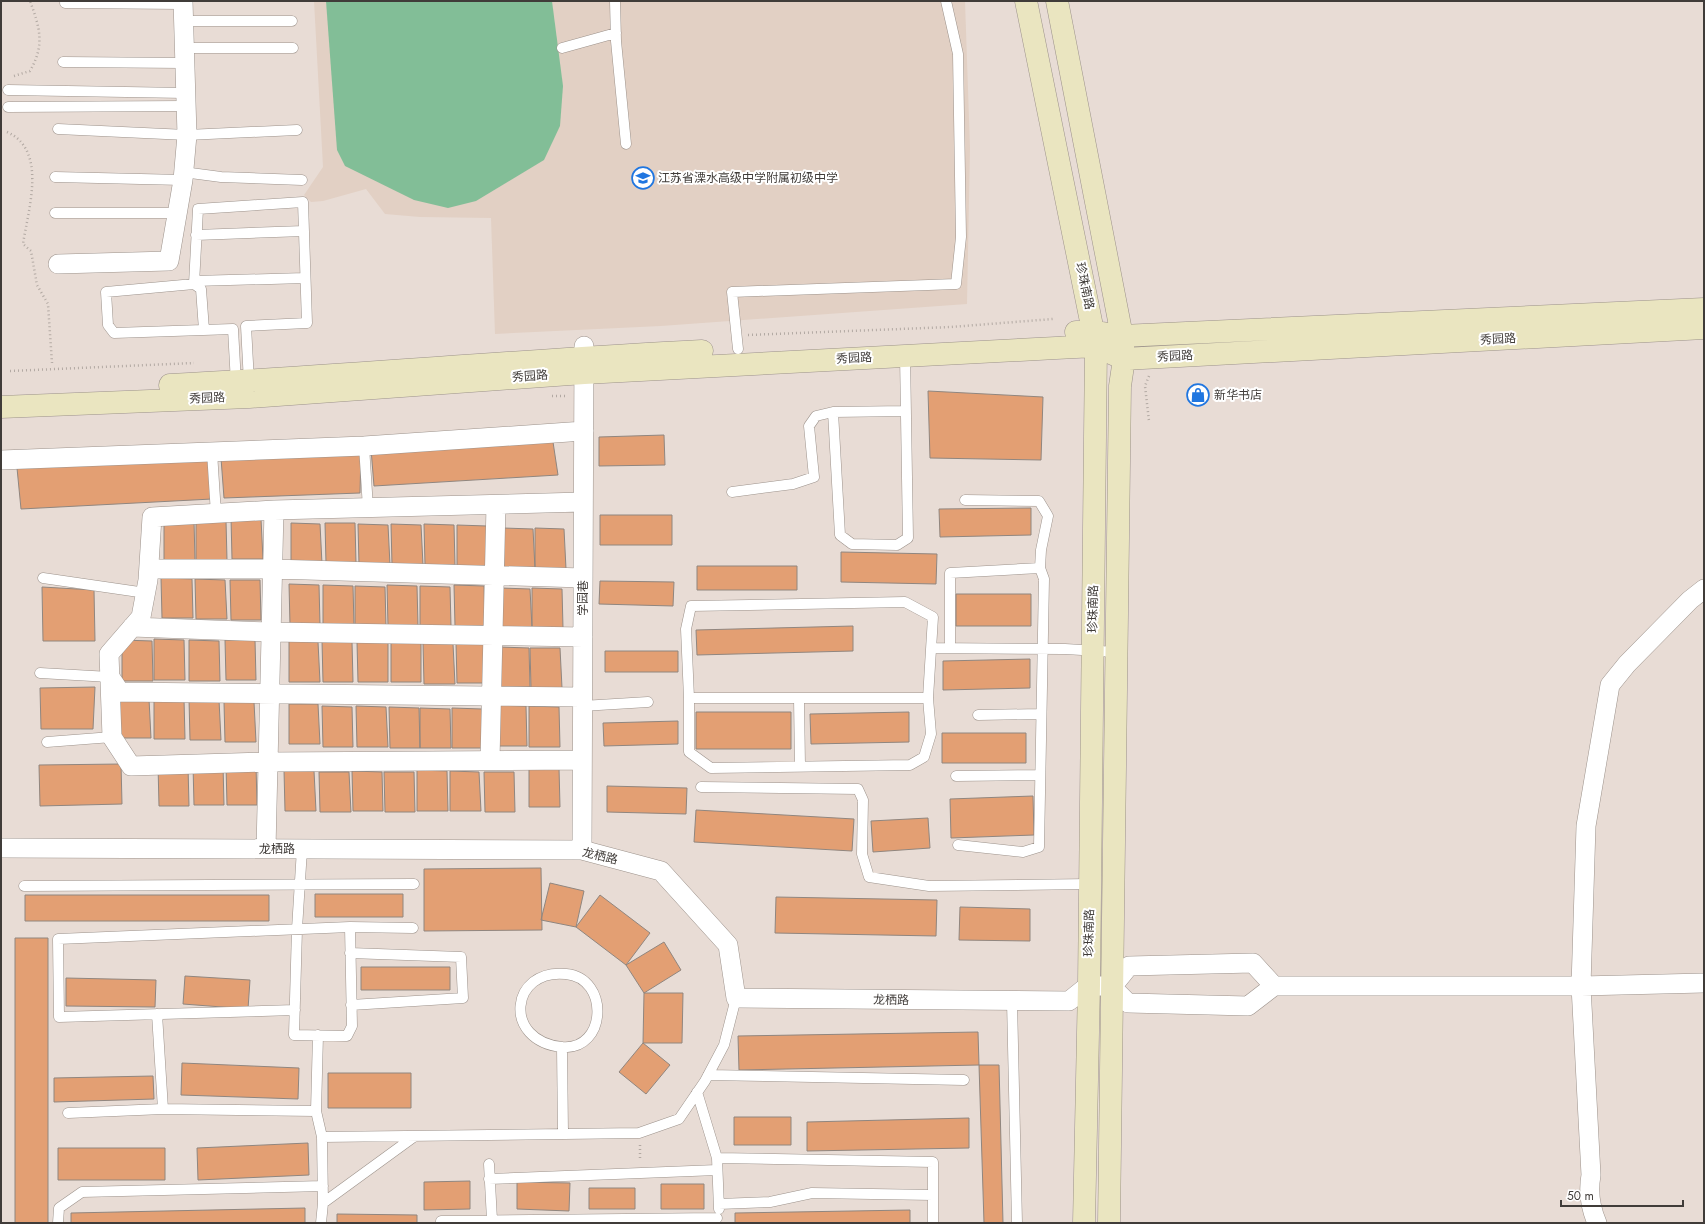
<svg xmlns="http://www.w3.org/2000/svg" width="1705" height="1224" font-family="Jost,'Noto Sans SC',sans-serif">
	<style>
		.built { fill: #e2d0c4 }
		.green { fill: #82be97 }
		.building { fill: #e39f73; stroke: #90867f }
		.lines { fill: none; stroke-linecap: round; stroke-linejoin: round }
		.lane-casing { stroke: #9c928b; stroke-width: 11 }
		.street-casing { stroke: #9c928b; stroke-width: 20 }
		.secondary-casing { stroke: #9c928b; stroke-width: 23 }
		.path { stroke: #b2a9a3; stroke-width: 2.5; stroke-dasharray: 1 3; stroke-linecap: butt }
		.lane { stroke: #fff; stroke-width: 10 }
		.street { stroke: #fff; stroke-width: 19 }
		.secondary { stroke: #eae5c0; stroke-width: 22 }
		.labels { text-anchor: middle; stroke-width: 4; stroke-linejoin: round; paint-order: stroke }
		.poi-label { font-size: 12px; fill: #403c39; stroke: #fff; text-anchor: start }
		.street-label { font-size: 12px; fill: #403c39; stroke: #fff }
	</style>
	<rect width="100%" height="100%" fill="#e8dcd5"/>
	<!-- built -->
	<path class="built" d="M314,1H965L970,148L967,304L661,326L495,334L491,218L420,217L385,214L366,189L323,201L311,202L304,195L323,167Z"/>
	<!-- green -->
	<path class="green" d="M326,1H552L563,86L560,126L544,160L476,201L448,208L414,200L345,166L337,150Z"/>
	<!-- building -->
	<path class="building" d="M928,391L1043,397L1041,460L930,458Z
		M664,435L665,465L599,466V437Z
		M553,442L558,475L374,486L371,449Z
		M361,452L360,493L224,498L221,458Z
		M208,460L212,499L21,509L17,468Z
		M1031,508V535L940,537L939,509Z
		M600,515H672V545H600Z
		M231,518L261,519L263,559H232Z
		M164,520L194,521L195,560H164Z
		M196,520L226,521L227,560H196Z
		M291,523L320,524L322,564H291Z
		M325,523H355L356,563H326Z
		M358,524L388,525L390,565H359Z
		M391,524L421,525L423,565H392Z
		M424,524L454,525L455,565H425Z
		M457,525L487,526L488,566H457Z
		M503,528L533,529L535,569H504Z
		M535,528L564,529L566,569H535Z
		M841,552L937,554L936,584L841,582Z
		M697,566H797V590H697Z
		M161,578L192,579L193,618H162Z
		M195,579L225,580L227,619H196Z
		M230,580H260L261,620H231Z
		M600,581L674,582L673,606L599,604Z
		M289,584L319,585L320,625H290Z
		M323,585L353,586L354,626H323Z
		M387,585L417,586L418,626H388Z
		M454,585L484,586L485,626H455Z
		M355,586L385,587L386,626H355Z
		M420,586L450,587L451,626H420Z
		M42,587L94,590L95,641H43Z
		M500,588L530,589L532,628H501Z
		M532,588L562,589L563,628H532Z
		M956,594H1031V626H956Z
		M853,626V651L697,655L696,630Z
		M154,639L184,640L185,680H154Z
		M122,640L152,641L153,681H122Z
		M189,640L219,641L220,681H189Z
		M225,640H255L256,680H226Z
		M289,641L318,642L320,682H289Z
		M322,641L352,642L353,682H323Z
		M357,642H388V682H358Z
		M391,642H421V682H391Z
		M423,643L453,644L455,684H424Z
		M456,643H486L487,683H457Z
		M499,647L529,648L530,687H500Z
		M530,648H560L562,688H531Z
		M605,651H678V672H605Z
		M1030,659V688L943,690V661Z
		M95,687L93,729H41L40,688Z
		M120,698L149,699L151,738H120Z
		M154,699H184L185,739H154Z
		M189,699L219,700L221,740H190Z
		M224,702H254L256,742H225Z
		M289,704H318L320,744H289Z
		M496,705L526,706L527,746H497Z
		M322,706L352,707L353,747H323Z
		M356,706L386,707L388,747H357Z
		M529,706L559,707L560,747H529Z
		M389,707L419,708L420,748H390Z
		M420,708L450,709L451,748H420Z
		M452,708L482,709L483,748H452Z
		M696,712H791V749H696Z
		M909,712V742L811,744L810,714Z
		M678,721V744L604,746L603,723Z
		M942,733H1026V763H942Z
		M121,764L122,804L40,806L39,765Z
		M158,765L188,766L189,806H159Z
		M193,765H223L224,805H194Z
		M226,765H256L257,805H227Z
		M529,767L559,768L560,807H529Z
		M284,770L314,771L316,811H285Z
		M417,770L447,771L448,811H417Z
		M352,771L382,772L383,811H353Z
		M450,771L479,772L481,811H450Z
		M319,772H349L351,812H320Z
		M384,772H414L415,812H385Z
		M484,772H514L515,812H485Z
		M607,786L687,788L686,814L607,812Z
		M1033,796L1034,835L951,838L950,799Z
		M696,810L854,819L852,851L694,842Z
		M928,818L930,848L873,852L871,821Z
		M541,868L542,930L424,931V869Z
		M550,883L584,891L576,927L541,920Z
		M315,894H403V917H315Z
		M25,895H269V921H25Z
		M600,895L650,933L626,965L576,927Z
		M776,897L937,900L936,936L775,933Z
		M960,907L1030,909V941L959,940Z
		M15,938H48V1223H15Z
		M664,942L681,970L644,993L626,965Z
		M361,967H450V990H361Z
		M185,976L250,980L248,1009L183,1004Z
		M66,978L156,980L155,1007L66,1006Z
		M644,993H683L682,1043H643Z
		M978,1032L979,1065L739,1070L738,1036Z
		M643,1043L670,1065L646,1094L619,1072Z
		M182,1063L299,1068L298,1099L181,1095Z
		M979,1065H999L1003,1223H984Z
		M328,1073H411V1108H328Z
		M153,1076L154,1099L54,1102V1078Z
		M734,1117H791V1145H734Z
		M969,1118V1148L807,1151V1122Z
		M308,1143L309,1175L198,1180L197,1148Z
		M58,1148H165V1180H58Z
		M470,1181V1209L424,1210V1182Z
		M517,1182L570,1183L569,1211L517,1209Z
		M661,1184H704V1209H661Z
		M589,1188H635V1209H589Z
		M305,1208V1223H71V1213Z
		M910,1210V1223H735V1213Z
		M337,1214L417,1215V1223H337Z"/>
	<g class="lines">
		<!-- lane casing -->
		<g class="lane-casing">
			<path id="lane" d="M615,1L616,41L626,144
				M65,3L183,4
				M183,21H292
				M184,48H293
				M562,48L616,33
				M63,62L184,63
				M8,90L185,93
				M8,107L185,106
				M58,129L187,135L297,130
				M183,172L221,177L302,180
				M55,177L183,180
				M55,213H177
				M196,235L304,231
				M194,281L305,278
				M194,284L201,289L204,330
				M738,349L732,292L956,284L961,237L958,54L946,1
				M905,355L908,538L897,545L852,544L840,535L833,412L906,411
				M236,383L233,329L114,333L108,325L106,292L194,284L198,209L303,202L307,323L246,326L249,382
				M364,446L368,508
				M212,452L216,514
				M732,492L793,484L814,477L809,426L816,416L833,412
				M43,578L146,593
				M931,648L1065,649L1116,652
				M950,648V573L1040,568L1041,550L1048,516L1039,501L965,500
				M40,673L110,677
				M689,698H928L933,617L905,602L691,606L686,629L689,698V752L711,768L910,765L924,757L931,734L928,698
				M799,698L800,766
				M582,706L648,702
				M978,715L1040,714
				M47,742L112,737
				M956,776L1040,775
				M701,787L858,789L863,800L862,854L869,877L929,886L1090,884
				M958,845L1023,852L1039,847L1044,579L1040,568
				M302,849L297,929L294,1035L347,1036L352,1026L350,927
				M24,886L414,884
				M350,953L461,957L463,998L351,1005
				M1012,1001L1017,1223
				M295,1010L59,1017L58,939L350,927L413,928
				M157,1014L163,1109
				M318,1035L316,1111L322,1137L323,1203L321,1223
				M562,1047C502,1041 510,968 566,974C610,978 607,1051 562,1047L563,1134
				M708,1075L964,1080
				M697,1092L717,1158L719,1209
				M68,1113L163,1109L316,1111
				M322,1137L639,1133L679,1119L705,1081L724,1045L736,998
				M717,1158L933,1162V1223
				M489,1164L492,1220
				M489,1179L717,1170
				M323,1203L415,1136
				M719,1204L770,1202L812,1193L933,1195
				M58,1223L59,1208L82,1192L323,1186
				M441,1223V1221L717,1218"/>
		</g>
		<!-- street casing -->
		<g class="street-casing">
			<path id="street" d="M58,264L169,261L183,180L187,135L183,1
				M1,460L364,446L584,431
				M149,569H272L583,578
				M132,627L271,632L583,637
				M110,677L120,692L582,697
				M490,760L496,505
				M582,760L268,762L131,766L112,737L109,654L141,617L148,580L152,517L274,510L583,502
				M1,848L582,850L661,871L728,945L736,998L1069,1001L1089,985L1112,987L1128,1003L1248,1006L1274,986
				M266,849L274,510
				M582,850L584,346
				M1112,987L1129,966L1253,963L1274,986H1581L1704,983
				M1597,1223C1590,1207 1588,1192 1591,1175L1581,986L1586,826L1610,685L1627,664L1690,600L1704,589"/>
		</g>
		<!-- secondary casing -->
		<g class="secondary-casing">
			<path id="secondary" d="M1026,1L1096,346L1089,985L1084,1223
				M1057,1L1122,336L1124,359L1120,386L1109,1223
				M1076,332H1094L1122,336L1704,309
				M170,385C347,376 525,360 702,351
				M1,407L249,397L584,373L1056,348L1096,346L1124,359L1704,328"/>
		</g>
		<!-- path -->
		<path class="path" d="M14,76L30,71C45,45 40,28 30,1
			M7,132C48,150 28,210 23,244L31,251L37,285L48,304L52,363
			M748,335L951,327L1053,319
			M10,371L194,363
			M1149,376L1145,386L1149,421
			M552,396H567
			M640,1145V1160"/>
		<!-- lane -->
		<use href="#lane" class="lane"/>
		<!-- street -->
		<use href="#street" class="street"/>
		<!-- secondary -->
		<use href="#secondary" class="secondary"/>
	</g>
	<!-- icons -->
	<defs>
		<g id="school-ring" transform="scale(1.15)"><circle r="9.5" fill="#fff" stroke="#2076e0" stroke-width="1.5"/><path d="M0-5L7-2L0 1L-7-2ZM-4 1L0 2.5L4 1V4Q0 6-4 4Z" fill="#2076e0"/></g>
		<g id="shop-ring" transform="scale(1.15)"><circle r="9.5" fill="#fff" stroke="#2076e0" stroke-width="1.5"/><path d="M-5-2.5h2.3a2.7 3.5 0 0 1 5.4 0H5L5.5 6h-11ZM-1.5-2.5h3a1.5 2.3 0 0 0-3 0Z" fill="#2076e0"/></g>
	</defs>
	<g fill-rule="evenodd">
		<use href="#school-ring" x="643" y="178"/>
		<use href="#shop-ring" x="1198" y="395"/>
	</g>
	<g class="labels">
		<!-- poi labels -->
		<g class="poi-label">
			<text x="658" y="182">江苏省溧水高级中学附属初级中学</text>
			<text x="1214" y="399">新华书店</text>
		</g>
		<!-- street labels -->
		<g class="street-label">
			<text transform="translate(1085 286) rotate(78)" y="4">珍珠南路</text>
			<text transform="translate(1498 339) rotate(-3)" y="4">秀园路</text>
			<text transform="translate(1175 356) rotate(-3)" y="4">秀园路</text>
			<text transform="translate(854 358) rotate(-3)" y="4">秀园路</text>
			<text transform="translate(530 376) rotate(-4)" y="4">秀园路</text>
			<text transform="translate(207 398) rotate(-2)" y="4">秀园路</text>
			<text transform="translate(583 598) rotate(-90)" y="4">学园巷</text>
			<text transform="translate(1093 609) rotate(-89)" y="4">珍珠南路</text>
			<text x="277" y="853">龙栖路</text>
			<text transform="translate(600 856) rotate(13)" y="4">龙栖路</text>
			<text transform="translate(1089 933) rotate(-89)" y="4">珍珠南路</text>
			<text transform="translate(891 1000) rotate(1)" y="4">龙栖路</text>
		</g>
	</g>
	<!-- border -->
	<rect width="1705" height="1224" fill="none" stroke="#403c39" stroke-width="4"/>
	<!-- scale -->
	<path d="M1561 1200v6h122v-6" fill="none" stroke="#403c39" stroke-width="2"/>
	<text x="1567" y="1200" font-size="12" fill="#403c39" stroke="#ffffff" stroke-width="3" paint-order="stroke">50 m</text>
</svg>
